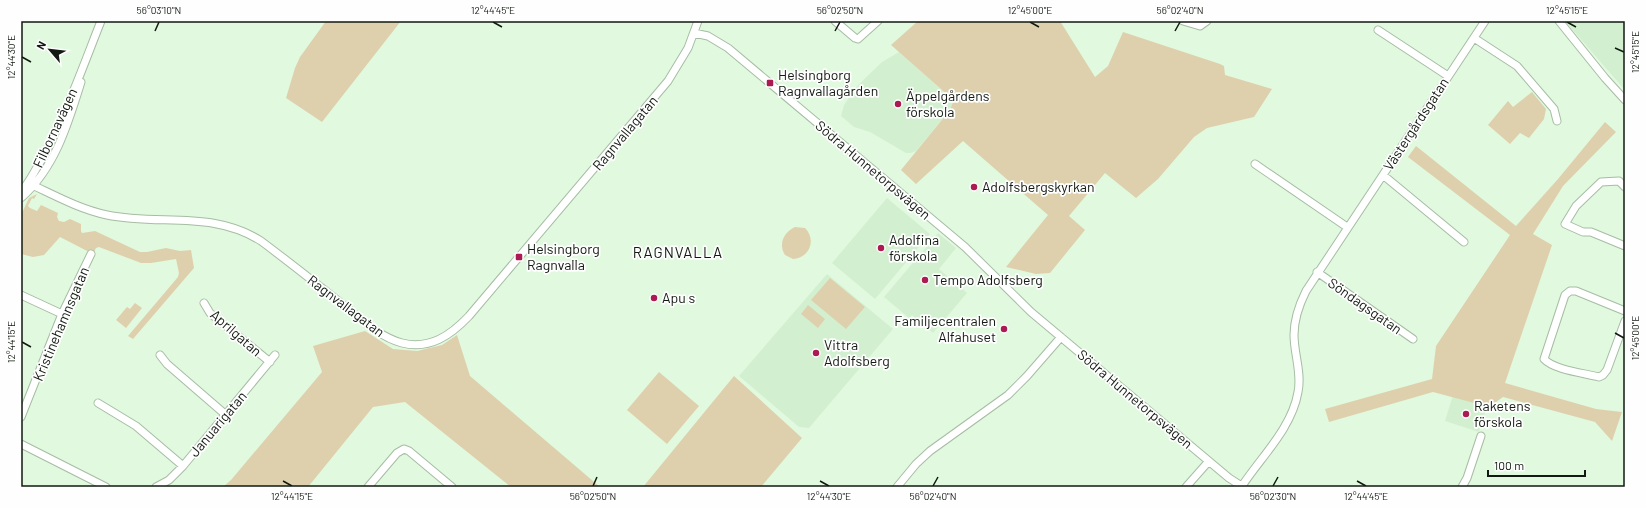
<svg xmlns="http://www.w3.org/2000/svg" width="1646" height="508" font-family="Barlow,sans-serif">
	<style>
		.built { fill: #d2f0cf }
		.green { fill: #ded0ad }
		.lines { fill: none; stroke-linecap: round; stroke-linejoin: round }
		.minor-casing { stroke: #a6bda4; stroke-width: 9 }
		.minor { stroke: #fff; stroke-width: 7 }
		.ticks { fill: none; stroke: #111910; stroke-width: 1.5 }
		.poi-dot { fill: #ab1a51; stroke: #fefefe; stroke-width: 1.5 }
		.labels { text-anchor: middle; stroke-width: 3.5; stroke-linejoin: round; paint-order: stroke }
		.poi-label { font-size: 14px; fill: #111910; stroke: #fefefe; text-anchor: start }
		.street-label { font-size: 14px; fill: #111910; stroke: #fefefe }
		.neighbourhood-label { font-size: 15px; letter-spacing: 1px; fill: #111910; stroke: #fefefe }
		.neatline { fill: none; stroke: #111910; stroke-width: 1.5 }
		.ticks-label { font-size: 10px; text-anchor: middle; fill: #111910 }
	</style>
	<rect width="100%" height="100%" fill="#e1f9de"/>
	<!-- built -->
	<path class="built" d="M1565,21H1625V90L1624,89Z
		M899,52L950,97L953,102L950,110L916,151L911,153H906L870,132L854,127L841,116L844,105L856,87L882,62Z
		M887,198L930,234L875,299L832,263Z
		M938,233L956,248L939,269L967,293L933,333L912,315L909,318L884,297Z
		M827,274L893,329L809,428L799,427L739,376Z
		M1453,395L1487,406L1479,432L1445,421Z"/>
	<!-- green -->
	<path class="green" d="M326,21H401L322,122L286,98L295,68L300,57Z
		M918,21H1060L1095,77L1108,66L1123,32L1220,64L1224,66L1225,75L1272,89L1254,117L1207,128L1194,137L1158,179L1136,198L1105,173L1069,216L1085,230L1050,273L1036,274L1006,267L1048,215L963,141L916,184L901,170L950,110L953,102L950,97L891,45Z
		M1532,92L1546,109L1544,119L1529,138L1520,133L1510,144L1488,125L1508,101L1513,107Z
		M1605,122L1616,132L1563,186L1533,234L1552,245L1505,383L1596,409L1622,412L1612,441L1595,422L1503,397L1489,407L1433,392L1329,422L1325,409L1432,379L1436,346L1510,235L1408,157L1416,146L1516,226L1558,179Z
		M37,194L34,199L32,198L28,206L30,208L37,211L41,205L58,213L57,217L59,221L64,222L70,219L81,224V231L82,233L95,231L140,252H147L166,248L180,251L191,250L194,268L133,339L128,336L178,277L179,273L176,259L151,263H141L99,247L96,248L93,254L60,237L44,255L33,257L21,254L22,228L21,215L29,198Z
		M795,227L805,228C817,240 809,258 793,259L785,255C778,244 784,232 795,227Z
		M830,278L865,307L846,329L811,300Z
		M135,303L142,308L126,328L116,320L127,307L130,309Z
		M808,305L825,319L818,328L801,314Z
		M365,331L393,349L417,351L442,345L457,335L470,376L600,487H511L405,402L373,407L308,487H223L231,480L322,372L313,346Z
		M659,372L699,406L667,444L627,410Z
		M734,376L802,438L761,487H643Z"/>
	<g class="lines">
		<!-- minor casing -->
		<g class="minor-casing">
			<path id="minor" d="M835,21L855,38L858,39L878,21
				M1183,21L1200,26L1207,21
				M1559,21L1605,78L1625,100
				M1378,30L1448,76
				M694,33L708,36L728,48L965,247L1031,312L1229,478L1243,487
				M1474,38L1517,66L1554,109L1557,121
				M1255,164L1347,227
				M1383,175L1464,242
				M28,183C54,195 79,209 107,215C160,226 212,210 261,241C288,261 314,282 341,303C359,317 379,337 402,343C430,350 451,335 469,316L668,81L688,48L698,21
				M1625,187L1619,181L1601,182L1576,206L1565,224L1583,232H1591L1625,246
				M21,193C57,141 78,79 101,21
				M21,198C55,168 68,124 81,82
				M1317,272L1413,339
				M21,295L62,314
				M204,303L210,313L270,362
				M1625,311L1576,291H1570L1565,295L1544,359C1554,370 1584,373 1599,377L1603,375L1607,370L1625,321
				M160,355L167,364L226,415
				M98,403L136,426L183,466
				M21,417L62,314L91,254
				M21,444L106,487
				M1242,486C1261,457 1292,428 1298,392C1302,373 1294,354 1294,335C1294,319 1299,305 1306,291L1485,21
				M156,487L169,480L183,466L275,355
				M368,487L397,453L404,449L409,451L452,487
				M897,487L916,464L930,451L1008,395L1027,376L1061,337
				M1186,487L1209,461
				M1462,487L1467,478L1481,436"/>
		</g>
		<!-- minor -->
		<use href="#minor" class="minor"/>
	</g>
	<!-- ticks -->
	<path class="ticks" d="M493,22L502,27M1030,22L1039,27M1567,22L1576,27M155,31L159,22M835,31L840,22M1175,31L1180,22M1615,48L1624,52M22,57L31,62M1615,333L1624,338M22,342L31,347M283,481L292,486M820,481L829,486M1357,481L1366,486M593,486L597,477M933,486L938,477M1273,486L1278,477"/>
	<!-- markers -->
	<g class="poi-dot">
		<rect x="766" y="79" width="8" height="8" rx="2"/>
		<circle cx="898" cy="104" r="4"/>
		<circle cx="974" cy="187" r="4"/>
		<circle cx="881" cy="248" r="4"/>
		<rect x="515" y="253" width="8" height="8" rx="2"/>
		<circle cx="925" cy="280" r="4"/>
		<circle cx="654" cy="298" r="4"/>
		<circle cx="1004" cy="329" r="4"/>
		<circle cx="816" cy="353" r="4"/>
		<circle cx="1466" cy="414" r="4"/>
	</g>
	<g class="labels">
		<!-- poi labels -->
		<g class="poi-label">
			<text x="778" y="80">Helsingborg<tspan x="778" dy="16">Ragnvallagården</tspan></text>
			<text x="906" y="101">Äppelgårdens<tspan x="906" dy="16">förskola</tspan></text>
			<text x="982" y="192">Adolfsbergskyrkan</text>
			<text x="889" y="245">Adolfina<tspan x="889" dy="16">förskola</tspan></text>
			<text x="527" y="254">Helsingborg<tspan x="527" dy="16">Ragnvalla</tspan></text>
			<text x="933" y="285">Tempo Adolfsberg</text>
			<text x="662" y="303">Apu s</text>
			<text x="996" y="326" text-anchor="end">Familjecentralen<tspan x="996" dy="16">Alfahuset</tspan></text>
			<text x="824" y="350">Vittra<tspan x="824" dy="16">Adolfsberg</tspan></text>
			<text x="1474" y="411">Raketens<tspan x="1474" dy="16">förskola</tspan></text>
		</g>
		<!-- street labels -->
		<g class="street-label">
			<text transform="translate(1416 124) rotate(-57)" y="5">Västergårdsgatan</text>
			<text transform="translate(55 128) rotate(-65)" y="5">Filbornavägen</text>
			<text transform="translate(625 133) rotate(-50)" y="5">Ragnvallagatan</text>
			<text transform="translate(873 170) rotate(40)" y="5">Södra Hunnetorpsvägen</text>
			<text transform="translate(346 306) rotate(37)" y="5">Ragnvallagatan</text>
			<text transform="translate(1365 306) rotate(35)" y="5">Söndagsgatan</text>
			<text transform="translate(61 324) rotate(-67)" y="5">Kristinehamnsgatan</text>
			<text transform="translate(236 333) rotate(41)" y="5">Aprilgatan</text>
			<text transform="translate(1135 399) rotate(40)" y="5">Södra Hunnetorpsvägen</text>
			<text transform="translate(218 424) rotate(-50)" y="5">Januarigatan</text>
		</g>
		<!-- neighbourhood labels -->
		<g class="neighbourhood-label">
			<text x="678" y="258">RAGNVALLA</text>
		</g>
	</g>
	<!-- border -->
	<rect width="1646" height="508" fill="none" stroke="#fefefe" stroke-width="44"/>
	<!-- north arrow -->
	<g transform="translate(50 50) rotate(298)" stroke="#fefefe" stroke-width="3" paint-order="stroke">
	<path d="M0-3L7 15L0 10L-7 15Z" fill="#111910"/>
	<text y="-6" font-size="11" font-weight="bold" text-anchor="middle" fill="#111910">N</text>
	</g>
	<!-- scale -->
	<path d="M1488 470v6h97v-6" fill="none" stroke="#111910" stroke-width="2"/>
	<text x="1494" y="470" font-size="12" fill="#111910" stroke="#fefefe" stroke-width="3" paint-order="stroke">100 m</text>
	<rect x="22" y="22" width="1602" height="464" class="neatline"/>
	<g class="ticks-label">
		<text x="159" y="14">56°03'10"N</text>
		<text x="493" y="14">12°44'45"E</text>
		<text x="840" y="14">56°02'50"N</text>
		<text x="1030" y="14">12°45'00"E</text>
		<text x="1180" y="14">56°02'40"N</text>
		<text x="1567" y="14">12°45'15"E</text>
		<text transform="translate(1635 52) rotate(-90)" y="4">12°45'15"E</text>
		<text transform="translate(11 57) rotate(-90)" y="4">12°44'30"E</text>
		<text transform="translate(1635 338) rotate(-90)" y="4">12°45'00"E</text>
		<text transform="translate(11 342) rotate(-90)" y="4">12°44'15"E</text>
		<text x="292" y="500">12°44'15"E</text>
		<text x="593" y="500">56°02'50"N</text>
		<text x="829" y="500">12°44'30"E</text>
		<text x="933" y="500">56°02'40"N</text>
		<text x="1273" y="500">56°02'30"N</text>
		<text x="1366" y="500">12°44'45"E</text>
	</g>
</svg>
